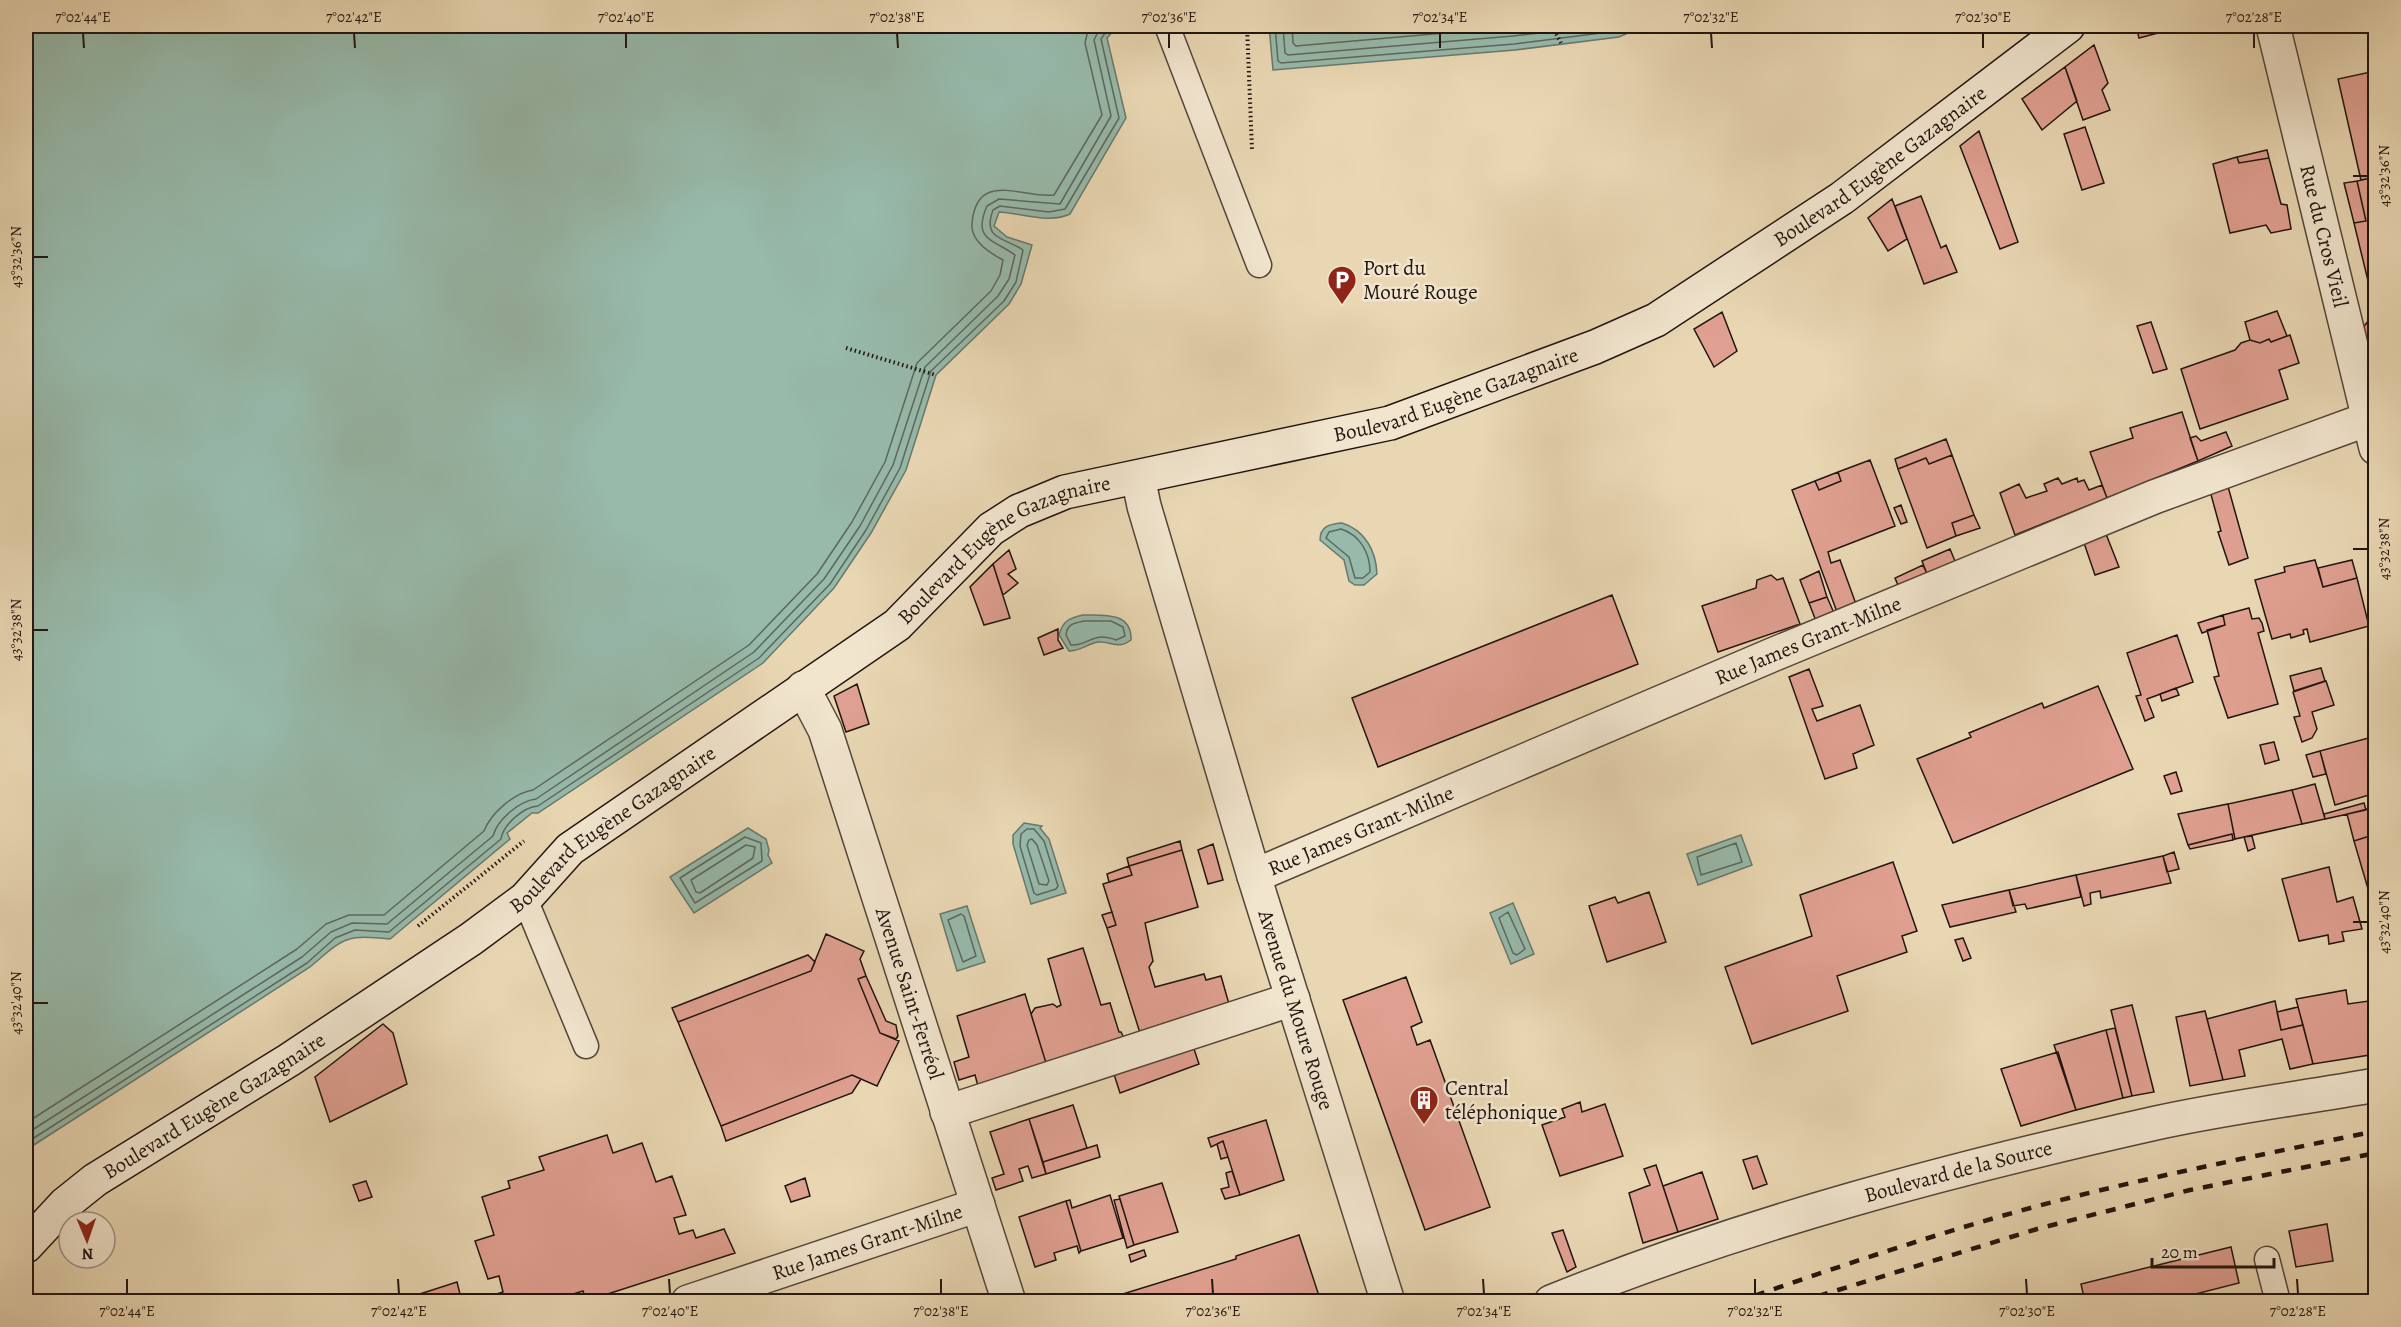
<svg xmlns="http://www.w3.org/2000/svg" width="2401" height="1327" font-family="Alegreya,serif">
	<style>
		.water { fill: #97baab; stroke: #68786d; stroke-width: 1.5 }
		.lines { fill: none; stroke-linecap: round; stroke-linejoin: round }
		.shore { stroke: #5c685e; stroke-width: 1.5 }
		.building { fill: #e0a091; stroke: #211510; stroke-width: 1.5 }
		.lane-casing { stroke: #534639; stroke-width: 27 }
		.street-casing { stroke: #534639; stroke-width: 36 }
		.secondary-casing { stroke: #211510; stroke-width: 36 }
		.path { stroke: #211510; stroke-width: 4; stroke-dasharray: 1.5 3; stroke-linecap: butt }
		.lane { stroke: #f1e5ce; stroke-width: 24 }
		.street { stroke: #f1e5ce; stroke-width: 33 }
		.secondary { stroke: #f1e5ce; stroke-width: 33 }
		.rail { stroke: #211510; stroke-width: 4.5; stroke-dasharray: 10 10; stroke-linecap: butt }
		.ticks { fill: none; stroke: #211510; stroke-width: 2 }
		.labels { text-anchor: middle; stroke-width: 5; stroke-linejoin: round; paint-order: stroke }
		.street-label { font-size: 21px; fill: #211510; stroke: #f1e5ce }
		.poi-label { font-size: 21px; fill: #211510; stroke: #f1e5ce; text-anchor: start }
		.neatline { fill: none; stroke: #211510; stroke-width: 2 }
		.ticks-label { font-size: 15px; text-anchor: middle; fill: #211510 }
	</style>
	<rect width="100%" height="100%" fill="#e9d7b3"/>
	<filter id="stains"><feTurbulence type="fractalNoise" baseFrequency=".00333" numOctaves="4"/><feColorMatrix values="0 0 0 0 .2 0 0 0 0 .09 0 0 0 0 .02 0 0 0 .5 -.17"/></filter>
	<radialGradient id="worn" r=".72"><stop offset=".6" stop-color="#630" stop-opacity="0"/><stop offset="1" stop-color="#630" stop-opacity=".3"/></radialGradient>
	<!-- water -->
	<path class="water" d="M26,26H1118L1107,38L1126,118L1070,214C1050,224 1021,213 999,212L994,226L1007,237L1032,245L1021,284L1009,304L936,375L906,470L871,533L834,588L763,663L538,813H532L507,833L510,839L390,939C345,934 344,938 310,967L26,1150Z
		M1269,26H1644L1619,37L1515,50L1273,70Z
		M1342,523C1365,530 1376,551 1377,574L1364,585H1355L1349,581L1344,560L1320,540C1320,526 1330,524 1342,523Z
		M1083,615C1104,615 1132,612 1131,640C1118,650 1111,641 1098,642C1087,644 1081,651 1069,651L1059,635C1063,620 1070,618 1083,615Z
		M1024,823L1042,826L1040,828L1049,839L1066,893L1031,904L1013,844V835Z
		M748,828L766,839L769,850L768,855L772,863L694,913L670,877Z
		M1741,835L1752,865L1698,885L1687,854Z
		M1513,903L1534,954L1511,964L1490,913Z
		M967,906L985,962L957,971L940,914Z"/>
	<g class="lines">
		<!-- shore -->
		<path class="shore" d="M1275,26L1278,61L1281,63L1514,44L1617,31L1630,26
			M1283,26L1285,53L1288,55L1513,36L1602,26
			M1292,26L1293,43L1296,46L1525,26
			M1341,529C1360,535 1370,553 1370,572L1363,578H1355L1349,557L1326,538L1329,532Z
			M1084,621H1111L1123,627L1125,636L1116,640C1091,631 1090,646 1071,645L1066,635C1067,624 1074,623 1084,621Z
			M1027,829H1034L1044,841L1058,886L1056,889L1037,895L1034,893L1020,846L1021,834Z
			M745,837L761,843L762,861L695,903L680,878Z
			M1029,840L1032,839L1037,845L1049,881L1047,885L1039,884L1027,845Z
			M1736,843L1742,862L1701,875L1697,857Z
			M746,845L755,847L753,858L700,893L696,892L691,880Z
			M1508,912L1525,949L1517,955L1513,953L1499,918Z
			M961,914L964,916L976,956L963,962L948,920Z
			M26,1123L297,949L326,924L349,915H384L484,831C491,813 514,793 533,790L749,645L817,574L852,522L885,462L917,363L991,291L1000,275L1003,260C990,253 970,241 972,223C977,169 1023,199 1054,195L1102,115L1085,43L1089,26
			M26,1134L302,957L331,932L352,923L387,924L493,836C497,820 519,801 536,799L754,652L824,579L860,526L893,465L925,367L998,296L1009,279L1015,255C993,239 972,240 987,206L999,199L1060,204L1111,116L1094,40L1101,26
			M26,1143L307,963L335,938L355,930L389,932L501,839C503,825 523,807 538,806L759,658L830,584L866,530L900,468L931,371L1004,301L1016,282L1023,250C1004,237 982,240 993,210L1000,206L1049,212L1065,209L1119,118L1101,39L1110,26"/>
	</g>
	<!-- building -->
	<path class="building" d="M2136,26H2161L2162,32L2139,38Z
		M2094,45L2108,83L2102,90L2110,110L2083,120L2065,67Z
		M2376,64V177L2361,180L2338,79L2371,72L2370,65Z
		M2065,67L2077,101L2042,130L2022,99Z
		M2085,127L2104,183L2082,190L2064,134Z
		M1979,131L2018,242L2000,249L1960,146Z
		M2267,150L2269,158L2239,163L2237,157Z
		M2237,157L2239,163L2269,158L2281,204L2287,205L2291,229L2271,233L2266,225L2230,233L2213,164Z
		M2376,177V284L2369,285L2354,223L2366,221L2357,181Z
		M2357,181L2366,221L2354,223L2344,183Z
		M1921,196L1941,248L1946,245L1957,272L1924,284L1895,206Z
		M1892,199L1907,239L1888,251L1868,218Z
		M2277,311L2287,336L2271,342L2269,339L2260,343L2250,340L2245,322Z
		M1722,312L1737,351L1714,367L1694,329Z
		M2376,319L2375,406L2357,335L2369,320Z
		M2151,322L2167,369L2153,373L2137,326Z
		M2290,335L2299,363L2279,370L2288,399L2200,429L2181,369L2235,350L2241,343L2250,340L2260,343L2269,339L2271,342Z
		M2182,412L2198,461L2107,498L2090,452L2133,438L2130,428Z
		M2226,432L2232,446L2198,461L2190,438L2196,436L2201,441Z
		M1946,439L1952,455L1929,464L1926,458L1898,469L1895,459Z
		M1952,455L1974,515L1952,523L1956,536L1927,548L1898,469L1926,458L1929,464Z
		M1870,460L1895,526L1828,552L1831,563L1840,560L1856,604L1837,612L1792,490L1815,481L1819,490L1841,481L1838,472Z
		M1838,472L1841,481L1819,490L1815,481Z
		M2058,478L2062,484L2077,478L2078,482L2084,480L2089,490L2102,485L2107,498L2015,535L2000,493L2019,484L2026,498L2047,491L2044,484Z
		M2227,483L2248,558L2229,565L2218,532L2221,531L2210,491Z
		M1901,505L1907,522L1901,524L1894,508Z
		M1974,515L1980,528L1956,536L1952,523Z
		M2106,534L2119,567L2095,575L2084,543Z
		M1950,549L1955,561L1927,574L1922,561Z
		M1009,550L1016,569L1008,574L1018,583L1003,595L993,564Z
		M2315,560L2323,587L2357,578L2369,626L2310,642L2307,629L2303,630L2304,634L2291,638L2290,634L2272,639L2255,580L2285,572L2284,567Z
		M2352,560L2357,578L2323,587L2318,568Z
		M993,564L1010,618L984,625L970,587Z
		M1923,565L1927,574L1898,585L1895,578Z
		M1819,571L1827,597L1809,603L1800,580Z
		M1771,575L1777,580L1783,578L1800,624L1718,652L1702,606L1756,588L1757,580Z
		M1612,595L1638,664L1378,767L1352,698Z
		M1827,597L1834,613L1816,621L1809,603Z
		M2249,608L2252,619L2259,618L2262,623L2264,631L2258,633L2278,704L2228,718L2214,677L2219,676L2207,630L2225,625L2223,615Z
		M2223,615L2225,625L2202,633L2198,623Z
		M1058,629V640L1063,648L1044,655L1038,638Z
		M2177,635L2193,682L2147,699L2154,717L2145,721L2136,696L2141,695L2127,653Z
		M2321,668L2325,681L2294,691L2290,676Z
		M1809,669L1823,706L1812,709L1817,721L1860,705L1874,745L1853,754L1857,768L1825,779L1789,677Z
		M2326,681L2334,705L2312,712L2317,729L2312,738L2302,742L2294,717L2300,716L2293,692Z
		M857,684L869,724L846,732L834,696Z
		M2098,686L2133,769L1953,843L1917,759L1971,737L1969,733L2042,703L2044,708Z
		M2176,688L2179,695L2162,701L2160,694Z
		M2376,736V793L2335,805L2320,751Z
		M2274,742L2279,760L2265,764L2260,745Z
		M2320,751L2326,774L2313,777L2306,755Z
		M2176,772L2182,791L2171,794L2164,776Z
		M2315,784L2325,819L2302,824L2292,790Z
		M2292,790L2302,824L2235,839L2228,804Z
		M2364,803L2366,810L2325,819L2324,814Z
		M2228,804L2235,839L2233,840L2232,834L2188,845L2178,814Z
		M2376,807V843L2373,835L2354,841L2347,814Z
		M2232,834L2233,840L2190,849L2188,845Z
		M2373,835L2376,843V916L2354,841Z
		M2252,836L2255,848L2248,851L2244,837Z
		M1180,841L1182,850L1129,866L1127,858Z
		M1213,844L1223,880L1208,884L1198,850Z
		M1182,850L1198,907L1145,923L1153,961L1149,967L1155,987L1204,974L1206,980L1221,976L1229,1004L1140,1033L1107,928L1116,925L1103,884L1132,875L1129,866Z
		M2174,852L2179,869L2167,872L2163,856Z
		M2163,856L2171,883L2101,898L2100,891L2090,893L2091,904L2084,906L2076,875Z
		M1893,862L1917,931L1902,936L1907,952L1837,976L1848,1011L1752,1044L1725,967L1812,936L1800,895Z
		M1129,866L1132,875L1109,882L1107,874Z
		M2329,867L2337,902L2353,897L2362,929L2342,932L2344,941L2329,944L2328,935L2299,941L2282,879Z
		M2076,875L2081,897L2027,909L2025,904L2013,906L2009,890Z
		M2009,890L2016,912L1950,927L1942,905Z
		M1649,892L1666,942L1607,962L1589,906L1615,897L1618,903Z
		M1112,912L1116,925L1107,928L1102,915Z
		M826,934L864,951L860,959L866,976L858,979L880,1033L899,1041L877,1086L852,1075L721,1126L678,1022L811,971Z
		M1963,938L1971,958L1963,961L1955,940Z
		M1083,948L1101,1005L1110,1003L1119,1032H1121L1124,1038L1046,1063L1031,1014L1035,1008L1053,1004L1057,1007L1061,1005L1048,959Z
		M808,955L815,962L811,971L678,1022L672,1008Z
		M866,976L886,1021L896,1025L898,1036L896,1039L880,1033L858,979Z
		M1406,977L1422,1022L1411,1027L1417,1045L1430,1040L1490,1207L1425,1230L1343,1000Z
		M2346,990L2348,1004L2376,1000V1054L2313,1064L2296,999Z
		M1025,994L1046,1063L978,1086L975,1075L959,1080L954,1062L969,1057L957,1016Z
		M2275,1001L2281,1030L2303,1025L2313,1064L2290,1069L2282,1039L2239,1050L2245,1076L2223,1080L2207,1019Z
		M2132,1005L2154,1092L2132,1096L2111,1010Z
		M2298,1007L2303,1025L2281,1030L2277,1012Z
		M2205,1011L2223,1080L2190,1086L2176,1017Z
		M383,1024L393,1033L407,1084L330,1122L315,1077Z
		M2115,1028L2132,1096L2123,1098L2106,1030Z
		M2106,1030L2123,1098L2076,1110L2054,1045Z
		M1192,1043L1199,1064L1120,1093L1112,1068Z
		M2058,1052L2076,1110L2021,1126L2001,1069Z
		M852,1075L861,1079L852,1093L726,1141L721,1126Z
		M1580,1102L1582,1112L1605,1104L1623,1156L1560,1176L1542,1125L1565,1117L1562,1109Z
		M1073,1105L1087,1148L1043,1162L1029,1119Z
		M1029,1119L1046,1174L1032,1178L1028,1166L1019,1169L1023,1181L996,1190L992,1178L1004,1174L990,1132Z
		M1266,1120L1284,1180L1240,1195L1223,1141L1211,1147L1208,1138Z
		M607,1135L613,1153L642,1143L656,1182L672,1176L686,1215L674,1218L679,1234L693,1230L696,1238L724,1229L735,1253L586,1301L583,1291L563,1297L564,1302H492L490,1296L503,1292L499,1276L488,1279L475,1241L494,1235L482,1197L510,1188L508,1181L544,1170L539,1157Z
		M1223,1141L1228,1157L1221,1159L1217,1144Z
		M1097,1145L1100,1157L1046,1174L1043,1162Z
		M1757,1156L1767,1184L1753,1189L1743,1160Z
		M1656,1165L1678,1232L1643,1243L1629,1193L1650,1185L1644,1169Z
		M1232,1171L1240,1195L1225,1199L1221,1189L1229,1187L1226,1173Z
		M1702,1172L1718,1219L1678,1232L1663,1186Z
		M805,1178L810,1196L791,1202L785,1186Z
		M366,1181L372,1197L359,1201L353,1185Z
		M1162,1183L1178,1232L1134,1245L1119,1196Z
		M1110,1195L1123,1238L1081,1251L1066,1201L1070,1200L1072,1208Z
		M1120,1199L1134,1245L1127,1248L1114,1200Z
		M1066,1201L1081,1251L1079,1253L1077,1246L1054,1253L1056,1260L1035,1267L1019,1217Z
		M2327,1224L2333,1261L2296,1267L2289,1231Z
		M1563,1230L1576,1267L1567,1272L1552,1233Z
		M1299,1235L1321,1302H1097L1236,1259V1256Z
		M2231,1247L2239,1283L2164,1302H2085L2081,1284Z
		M1144,1250L1146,1256L1131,1262L1129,1255Z
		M457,1282L462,1302H395Z"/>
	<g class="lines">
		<!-- lane casing -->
		<g class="lane-casing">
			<path id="lane" d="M1167,26L1259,265
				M525,899L586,1046
				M2267,1259L2278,1302"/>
		</g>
		<!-- street casing -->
		<g class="street-casing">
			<g id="street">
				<path id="s1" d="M2273,26L2376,448"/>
				<path id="s2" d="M1138,477L1144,506L1254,876L1388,1302"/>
				<path id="s3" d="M803,688L825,730L1009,1302"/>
				<path id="s4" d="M1254,876L1772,655L2154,497L2368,419"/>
				<path d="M947,1112L1293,999"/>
				<path id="s5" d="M688,1302L978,1205"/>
				<path id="s6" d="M1551,1302C1746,1223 1951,1169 2156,1123C2228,1107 2303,1098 2376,1085"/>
			</g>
		</g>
		<!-- secondary casing -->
		<g class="secondary-casing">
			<g id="secondary">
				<path id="s7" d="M26,1246L65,1204L95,1180L289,1060L471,939L525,899L570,849L897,625L991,529L1019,511L1065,492L1390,423L1595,347L1656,320L1842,198L2068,26"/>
			</g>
		</g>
		<!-- path -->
		<path class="path" d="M1247,26L1252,150
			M1552,26L1561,43
			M846,348L936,375
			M418,926L524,841"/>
		<!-- lane -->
		<use href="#lane" class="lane"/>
		<!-- street -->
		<use href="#street" class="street"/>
		<!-- secondary -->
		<use href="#secondary" class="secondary"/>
		<!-- rail -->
		<path class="rail" d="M1736,1302C1835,1268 1934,1234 2034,1207C2147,1177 2261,1155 2376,1131
			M1799,1302L2037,1229L2190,1190L2376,1153"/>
	</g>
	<!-- ticks -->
	<path class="ticks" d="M83,33L84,48M354,33L355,48M626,33V48M897,33L898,48M1169,33V48M1440,33V48M1711,33L1712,48M1983,33V48M2254,33V48M2353,176H2368M33,257H48M2353,549H2368M33,630H48M2353,922H2368M33,1003H48M127,1279V1294M398,1279L399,1294M669,1279L670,1294M941,1279V1294M1212,1279L1213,1294M1483,1279L1484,1294M1755,1279V1294M2026,1279L2027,1294M2297,1279L2298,1294"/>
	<!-- icons -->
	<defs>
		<g id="parking-pin" transform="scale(1.5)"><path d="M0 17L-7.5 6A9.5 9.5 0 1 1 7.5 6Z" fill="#8f2418" stroke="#f1e5ce"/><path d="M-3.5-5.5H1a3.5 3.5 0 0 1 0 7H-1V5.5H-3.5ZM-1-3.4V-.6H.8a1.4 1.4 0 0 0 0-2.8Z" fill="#fff"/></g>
		<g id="building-pin" transform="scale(1.5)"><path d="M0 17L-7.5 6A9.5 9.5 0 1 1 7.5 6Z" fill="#8f2418" stroke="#f1e5ce"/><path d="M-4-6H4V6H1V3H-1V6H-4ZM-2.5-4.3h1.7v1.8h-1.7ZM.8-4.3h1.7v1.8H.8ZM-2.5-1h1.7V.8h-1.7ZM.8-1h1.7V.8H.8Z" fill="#fff"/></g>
	</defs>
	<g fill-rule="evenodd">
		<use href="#parking-pin" x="1342" y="280"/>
		<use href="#building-pin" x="1424" y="1100"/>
	</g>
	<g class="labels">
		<!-- street labels -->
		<g class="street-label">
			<text dy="7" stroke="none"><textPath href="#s7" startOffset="2180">Boulevard Eugène Gazagnaire</textPath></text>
			<text dy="7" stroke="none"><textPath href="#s1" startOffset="216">Rue du Cros Vieil</textPath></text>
			<text dy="7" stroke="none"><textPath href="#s7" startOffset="1694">Boulevard Eugène Gazagnaire</textPath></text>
			<text dy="7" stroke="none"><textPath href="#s7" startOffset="1208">Boulevard Eugène Gazagnaire</textPath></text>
			<text dy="7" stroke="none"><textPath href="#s4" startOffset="602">Rue James Grant-Milne</textPath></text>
			<text dy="7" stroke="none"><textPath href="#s7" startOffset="722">Boulevard Eugène Gazagnaire</textPath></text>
			<text dy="7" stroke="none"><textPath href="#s4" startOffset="116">Rue James Grant-Milne</textPath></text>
			<text dy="7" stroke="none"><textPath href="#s3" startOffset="324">Avenue Saint-Ferréol</textPath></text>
			<text dy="7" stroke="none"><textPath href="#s2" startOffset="556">Avenue du Moure Rouge</textPath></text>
			<text dy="7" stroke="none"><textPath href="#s7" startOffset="236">Boulevard Eugène Gazagnaire</textPath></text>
			<text dy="7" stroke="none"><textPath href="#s6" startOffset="428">Boulevard de la Source</textPath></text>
			<text dy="7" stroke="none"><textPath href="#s5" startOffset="189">Rue James Grant-Milne</textPath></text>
		</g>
		<!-- poi labels -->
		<g class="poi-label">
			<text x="1363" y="275">Port du<tspan x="1363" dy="24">Mouré Rouge</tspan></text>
			<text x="1445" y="1095">Central<tspan x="1445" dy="24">téléphonique</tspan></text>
		</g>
	</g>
	<!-- margin -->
	<rect width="2401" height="1327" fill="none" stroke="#e9d7b3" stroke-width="66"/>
	<!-- north arrow -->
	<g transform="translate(87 1240) rotate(178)"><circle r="28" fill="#f1e5ce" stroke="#9e9282" stroke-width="1.5"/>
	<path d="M0-4.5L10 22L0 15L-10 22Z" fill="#8f2418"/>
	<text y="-9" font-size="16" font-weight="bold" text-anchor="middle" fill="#211510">N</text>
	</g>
	<!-- scale -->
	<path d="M2152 1258v9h122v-9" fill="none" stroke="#211510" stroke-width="3"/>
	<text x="2161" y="1258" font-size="18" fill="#211510" stroke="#f1e5ce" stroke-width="4.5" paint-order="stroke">20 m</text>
	<rect x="33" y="33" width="2335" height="1261" class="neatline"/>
	<g class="ticks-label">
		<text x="83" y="22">7°02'44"E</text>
		<text x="354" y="22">7°02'42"E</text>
		<text x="626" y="22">7°02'40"E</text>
		<text x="897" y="22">7°02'38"E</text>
		<text x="1169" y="22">7°02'36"E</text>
		<text x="1440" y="22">7°02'34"E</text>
		<text x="1711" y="22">7°02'32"E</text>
		<text x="1983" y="22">7°02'30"E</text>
		<text x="2254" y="22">7°02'28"E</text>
		<text transform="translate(2384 176) rotate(-90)" y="5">43°32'36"N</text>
		<text transform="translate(16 257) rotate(-90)" y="5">43°32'36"N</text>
		<text transform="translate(2384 549) rotate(-90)" y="5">43°32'38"N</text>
		<text transform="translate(16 630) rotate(-90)" y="5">43°32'38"N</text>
		<text transform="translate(2384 922) rotate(-90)" y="5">43°32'40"N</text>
		<text transform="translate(16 1003) rotate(-90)" y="5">43°32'40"N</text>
		<text x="127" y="1316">7°02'44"E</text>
		<text x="399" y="1316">7°02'42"E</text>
		<text x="670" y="1316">7°02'40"E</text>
		<text x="941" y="1316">7°02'38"E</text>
		<text x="1213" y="1316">7°02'36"E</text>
		<text x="1484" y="1316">7°02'34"E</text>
		<text x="1755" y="1316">7°02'32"E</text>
		<text x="2027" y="1316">7°02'30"E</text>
		<text x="2298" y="1316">7°02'28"E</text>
	</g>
	<rect width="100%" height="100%" filter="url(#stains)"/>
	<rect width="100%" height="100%" fill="url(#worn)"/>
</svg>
